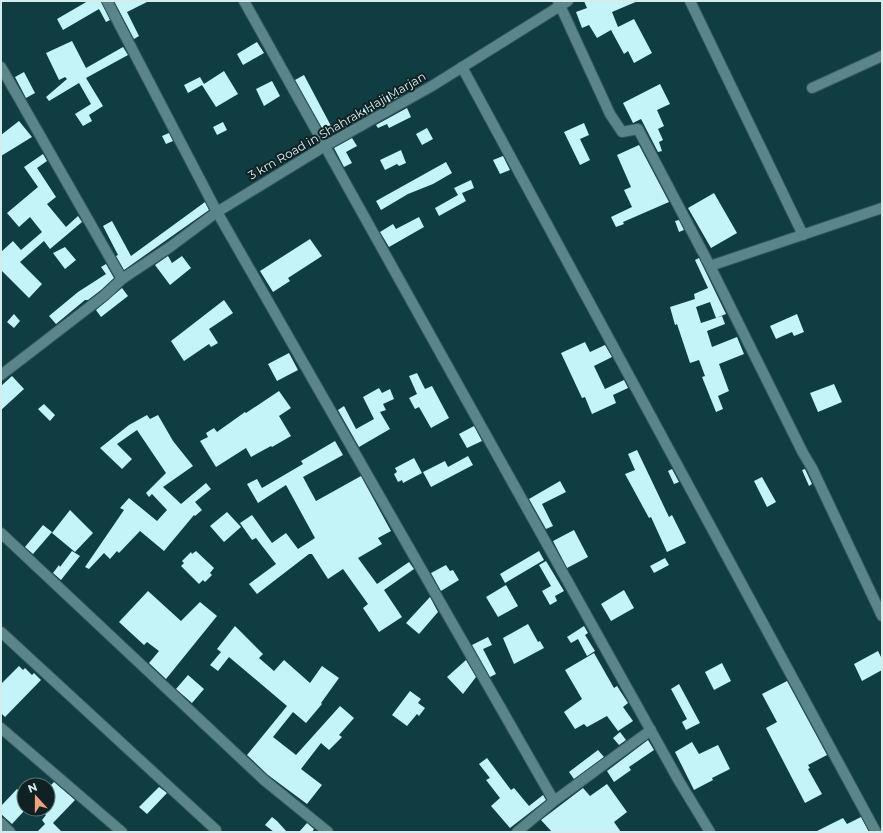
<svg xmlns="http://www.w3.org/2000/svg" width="883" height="833" font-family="Montserrat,sans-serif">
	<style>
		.building { fill: #c4f3f8 }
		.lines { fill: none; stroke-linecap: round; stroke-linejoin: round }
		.street-casing { stroke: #38575a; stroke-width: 12 }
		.secondary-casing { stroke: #38575a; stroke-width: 12 }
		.street { stroke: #5a868b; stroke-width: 10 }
		.secondary { stroke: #5a868b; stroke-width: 10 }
		.labels { text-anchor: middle; stroke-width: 4; stroke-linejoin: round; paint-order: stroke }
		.street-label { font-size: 12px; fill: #d5ecee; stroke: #0f2123 }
	</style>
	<rect width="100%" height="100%" fill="#103d42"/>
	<!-- building -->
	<path class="building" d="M88,1H101L110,20L106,22L99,9L63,30L57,19Z
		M114,1H149L127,12L139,36L134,39Z
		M584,1H638L612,12L618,27L634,19L652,53L634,63L628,51L624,54L611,30L597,38L589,25L582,28L576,12L587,8Z
		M72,41L86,68L123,47L128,55L86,78L103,106L89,115L92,121L83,126L75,114L91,104L79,83L49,101L46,97L67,79L65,77L59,80L46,53Z
		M257,42L264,53L243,65L237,54Z
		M224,71L238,94L216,107L202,85L188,93L184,85L200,77L204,84Z
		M24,72L35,93L26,98L15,77Z
		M304,75L331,126L404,86L407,92L327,137L295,80Z
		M272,81L280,96L264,106L256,89Z
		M660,84L670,104L657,110L664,126L658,129L663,140L659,142L662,151L658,152L641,119L633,123L623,103Z
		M407,108L411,117L389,128L387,124L378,128L376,125Z
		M19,121L32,137L1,156V135Z
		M223,122L227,130L217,135L213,127Z
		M584,123L589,135L580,139L590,160L580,165L564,132Z
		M427,128L433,139L422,145L416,134Z
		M169,133L173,141L166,144L162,136Z
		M352,138L357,146L346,152L352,163L344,167L334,148Z
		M639,145L669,202L623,222L624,224L616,227L611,217L632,207L624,190L631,187L617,155Z
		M401,150L406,163L399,166L397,164L385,170L380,160Z
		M43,154L47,161L37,168L56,197L47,204L66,227L78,216L82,222L50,249L44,241L20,262L42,284L29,298L1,270V252L13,241L21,250L42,232L30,217L19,227L7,213L38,187L24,167Z
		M503,156L510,170L500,174L493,160Z
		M446,162L452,173L433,184L408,194L381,210L376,201Z
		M471,180L474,188L462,193L466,201L439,216L435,208L458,195L454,188Z
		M714,193L737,233L711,248L688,208Z
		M205,202L209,210L124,270L116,256L118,255L103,226L112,221L131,256Z
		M419,217L424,227L389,247L380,232L393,224L396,229Z
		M679,220L684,230L679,232L675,221Z
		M310,239L322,256L288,278L290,281L273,292L260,271Z
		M65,247L76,260L65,269L53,253Z
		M168,256L172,263L182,256L191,268L170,285L155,265Z
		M699,258L726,314L716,318L710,302L696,307L701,323L722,316L725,324L707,331L712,347L737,337L744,354L719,364L729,391L718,396L723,409L716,412L702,377L705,376L699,360L690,363L677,324L675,325L670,307L695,299L694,294L708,288L695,260Z
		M106,264L114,278L101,290L88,300H85L56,324L49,316L78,292L106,274L101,267Z
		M122,288L128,296L101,317L96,310Z
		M224,300L233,313L209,329L218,343L211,347L209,344L184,361L171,341Z
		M14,314L20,321L14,328L7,322Z
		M797,314L804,332L794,336L792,332L776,339L770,326Z
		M585,342L590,352L605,345L612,357L594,366L605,389L624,380L628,388L613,395L616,403L592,414L585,397L582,398L561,353Z
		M289,353L298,370L277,381L268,364Z
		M417,373L425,389L432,386L449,418L431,428L419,407L415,409L409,398L417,394L409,376Z
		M12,376L24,389L1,410V386Z
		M834,384L842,402L818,412L810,393Z
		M379,388L382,393L390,389L394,399L383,404L386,410L380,412L390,429L359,447L338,410L344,406L356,429L374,419L363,397Z
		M279,391L291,408L279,416L291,436L272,447L271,446L251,457L246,448L216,467L200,441L208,437L206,433L214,428L217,432L245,412L246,413Z
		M44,404L55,415L50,421L38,409Z
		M147,415L150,419L158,415L173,441L193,466L163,487L181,504L206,483L211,489L195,502L202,510L195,516L194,515L164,551L140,531L119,553L117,551L110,559L104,553L89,569L85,567L124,510L120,508L129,498L157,521L167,510L152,494L149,497L146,493L166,473L137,430L117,444L132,459L122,469L100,448L129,425Z
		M474,426L482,441L467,448L459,434Z
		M335,441L343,455L303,477L316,501L361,476L391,531L378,538L382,544L358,558L377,584L409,562L414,569L384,590L402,617L379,632L363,608L368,604L343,569L328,579L312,554H309L257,594L249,584L276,564L256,538L252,540L240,523L252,515L272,543L286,533L298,549L315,538L286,485L258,503L247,484L257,479L262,488L303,464L301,461Z
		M637,450L669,517L672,515L686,543L667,552L651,517L649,518L625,474L635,470L628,454Z
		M468,456L473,465L431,487L423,472L445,461L448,467Z
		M414,458L422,473L403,483L402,480L398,482L394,474L397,472L395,468Z
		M672,469L679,482L674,484L668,471Z
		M805,469L812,484L809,486L802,470Z
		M762,477L776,502L767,507L754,481Z
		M560,481L566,492L542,504L553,526L546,529L529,499Z
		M70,510L93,533L75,552L52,533Z
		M227,512L241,527L224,542L210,526Z
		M43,525L52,532L33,554L25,547Z
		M574,530L588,557L567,568L553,541Z
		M72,551L80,556L61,580L53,573L59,565L60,567Z
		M196,551L214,568L210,573L212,575L205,582L203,580L199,584L181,566L184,563L182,561L191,552L192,554Z
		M539,551L544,560L505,583L500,574Z
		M665,558L669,565L654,573L650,566Z
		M546,561L564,591L555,596L557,601L550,605L542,591L551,586L539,565Z
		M446,565L450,571L453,570L459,580L441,591L431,573Z
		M506,585L518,606L498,617L486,597Z
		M624,590L634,608L611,621L601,604Z
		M148,591L181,621L200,602L217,616L166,679L149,663L159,651L147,642L144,645L119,622Z
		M430,597L438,612L419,634L406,623Z
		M528,624L538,642L540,641L544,648L514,664L503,638Z
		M235,626L263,654L259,658L274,671L284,660L310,683L322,666L339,678L321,703L322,704L306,723L293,712L273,737L296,755L340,706L354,718L339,735L342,737L329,750L321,743L301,769L322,785L307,804L268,775L247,755L287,706L229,657L218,671L210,665L221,652L217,649Z
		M584,626L588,633L585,635L595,651L587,656L578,639L571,643L567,637Z
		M488,637L492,645L483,649L496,674L490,677L472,645Z
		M878,651L882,659V670L862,681L854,664Z
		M594,653L614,688L617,686L628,703L623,707L633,721L618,731L607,716L587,727L584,724L575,729L564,712L582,699L565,670Z
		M466,660L476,677L463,694L447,677Z
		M722,663L731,681L714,690L705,672Z
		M19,666L23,670L25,668L32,675L34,673L41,680L5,717L1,713V684Z
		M188,675L204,689L192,703L176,689Z
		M787,681L827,755L808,765L810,768L808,769L822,794L805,803L766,728L777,722L762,694Z
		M679,684L700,723L686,730L682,722L687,719L671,689Z
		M410,691L421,699L418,703L425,708L419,716L417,714L407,726L392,715Z
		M620,732L626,740L619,745L613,738Z
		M648,740L654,750L629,767L631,770L614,782L607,771Z
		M692,742L699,754L718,745L730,769L712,778L713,780L694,790L675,752Z
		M598,750L604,757L574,779L569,772Z
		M487,758L511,790L514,788L529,806L543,795L546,800L510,828L491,806L500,798L486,780L490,778L479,764Z
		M54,782L75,800L53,823L62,832H37L45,824L42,820L46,815L40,809H48V788Z
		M607,784L627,812L614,822L621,832H552L541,820L583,788L590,796Z
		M159,787L167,793L147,814L139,807Z
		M17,789L24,796V811L12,824L1,814V806Z
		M272,817L277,821L287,832H274L265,825Z
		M861,817L869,832H815L843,818L847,824Z
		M307,823L314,829L312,832H299Z"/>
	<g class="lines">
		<!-- street casing -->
		<g class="street-casing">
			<path id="street" d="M107,1L217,212L554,801
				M244,1L679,781L710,832
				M558,1L610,114L622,132L638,129L710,266L803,453L812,468L882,616
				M690,1L803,235
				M462,67L876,832
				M812,88L882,56
				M710,266L882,208
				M1,533L264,780L328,832
				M1,632L216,830
				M1,728L122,832
				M1,823L10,832
				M517,832L554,801L651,730"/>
		</g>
		<!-- secondary casing -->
		<g class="secondary-casing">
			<path id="secondary" d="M1,67L122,279
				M1,375L105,295L122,279L170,247L217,212L325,146L432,86L568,1"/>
		</g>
		<!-- street -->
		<use href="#street" class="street"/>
		<!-- secondary -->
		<use href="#secondary" class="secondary"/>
	</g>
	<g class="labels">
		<!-- street labels -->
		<g class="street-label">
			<text transform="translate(337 126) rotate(-30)" y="4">3 km Road in Shahrak Haji Marjan</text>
		</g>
	</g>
	<!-- border -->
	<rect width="883" height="833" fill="none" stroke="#d5ecee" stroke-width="4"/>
	<!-- north arrow -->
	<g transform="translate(36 797) rotate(339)"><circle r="19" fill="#0f2123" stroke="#5e7274"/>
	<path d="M0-3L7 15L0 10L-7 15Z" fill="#f1a17b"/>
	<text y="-6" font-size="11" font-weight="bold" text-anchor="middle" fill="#d5ecee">N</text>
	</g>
</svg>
